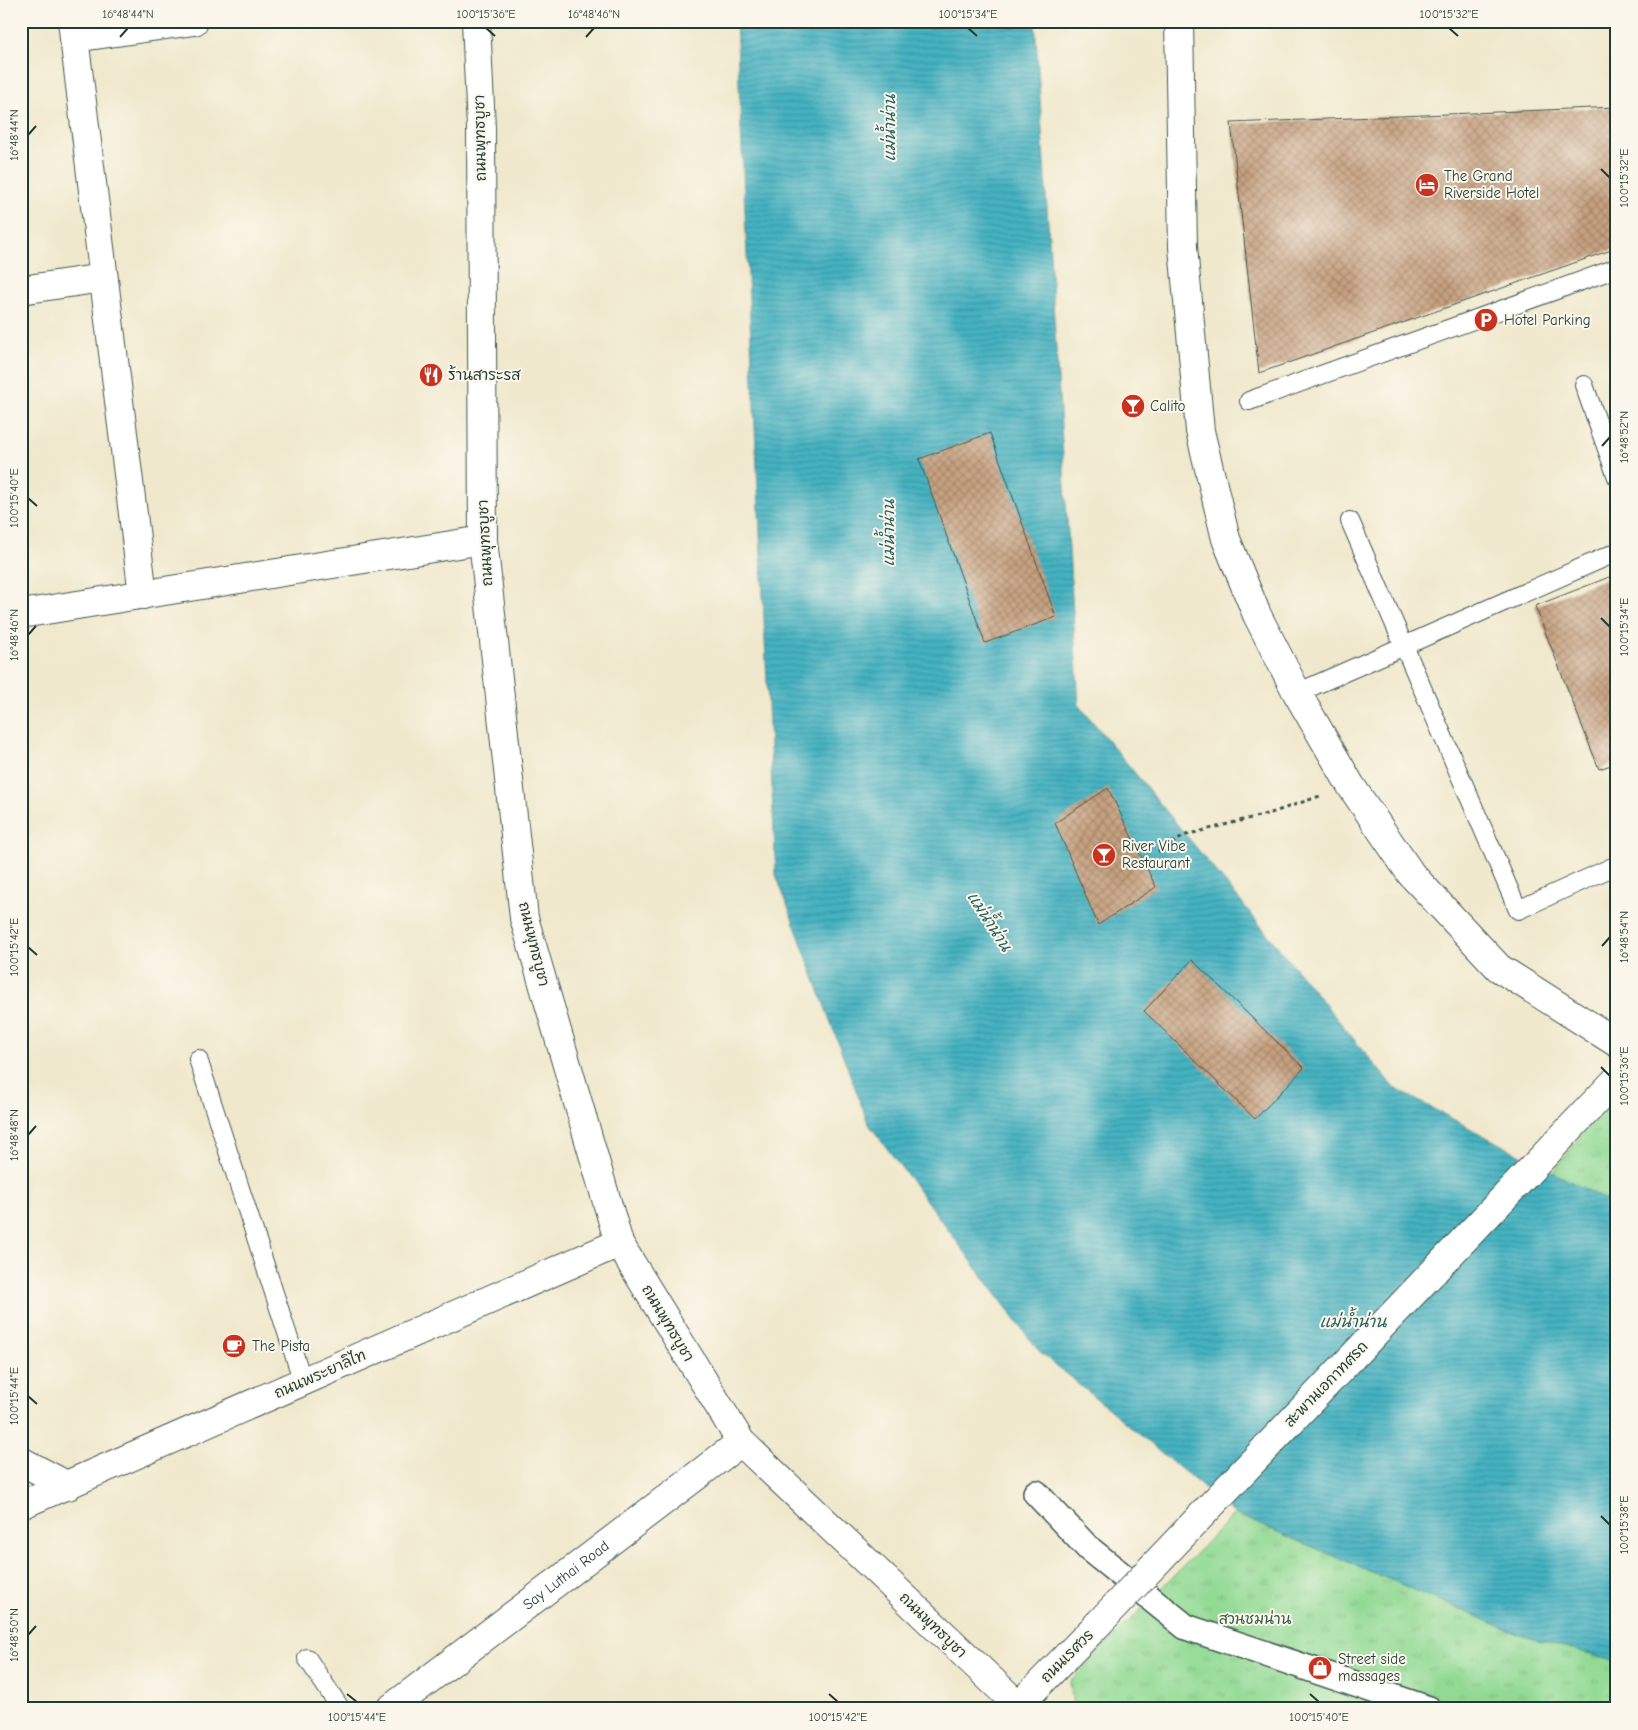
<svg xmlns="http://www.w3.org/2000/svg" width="1638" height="1730" font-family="'Comic Neue','Playpen Sans Thai',sans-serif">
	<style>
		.park { fill: url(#park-tufts); stroke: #588c64 }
		.water { fill: url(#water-rules); stroke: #32787a }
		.building { fill: url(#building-cross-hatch) }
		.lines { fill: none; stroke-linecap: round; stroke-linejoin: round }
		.service-casing { stroke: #3e574b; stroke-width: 20 }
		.pedestrian-casing { stroke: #3e574b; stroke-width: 28 }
		.minor-casing { stroke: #3e574b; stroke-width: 30 }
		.tertiary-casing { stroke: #3e574b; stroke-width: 30 }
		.path { stroke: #3e574b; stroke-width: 3; stroke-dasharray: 4 4; stroke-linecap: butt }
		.service { stroke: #fff; stroke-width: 18 }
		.pedestrian { stroke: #fff; stroke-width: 25 }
		.minor { stroke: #fff; stroke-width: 28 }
		.tertiary { stroke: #fff; stroke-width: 28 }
		.tertiary-bridge-casing { stroke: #3e574b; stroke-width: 30; stroke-linecap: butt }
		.tertiary-bridge { stroke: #fff; stroke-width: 28 }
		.ticks { fill: none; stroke: #1f3d34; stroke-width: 2 }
		.labels { text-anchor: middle; stroke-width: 4; stroke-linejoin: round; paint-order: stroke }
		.street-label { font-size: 15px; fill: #1f3d34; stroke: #fbf7ec }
		.poi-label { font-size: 15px; fill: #1f3d34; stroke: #fbf7ec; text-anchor: start }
		.park-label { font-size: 15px; fill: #365c47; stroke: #fbf7ec }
		.water-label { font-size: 16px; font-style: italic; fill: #2a605e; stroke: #fbf7ec }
		.neatline { fill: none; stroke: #1f3d34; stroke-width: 2 }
		.ticks-label { font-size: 12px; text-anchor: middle; fill: #1f3d34 }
	</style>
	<defs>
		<pattern id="park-tufts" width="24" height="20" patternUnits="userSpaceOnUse" patternTransform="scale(1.25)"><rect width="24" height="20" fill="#92da94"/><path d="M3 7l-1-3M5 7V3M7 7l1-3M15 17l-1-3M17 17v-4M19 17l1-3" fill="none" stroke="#7dbc80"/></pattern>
		<pattern id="water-rules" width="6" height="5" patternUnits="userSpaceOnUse" patternTransform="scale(1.25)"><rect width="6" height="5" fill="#45b2c1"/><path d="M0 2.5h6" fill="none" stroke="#39929e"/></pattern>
		<pattern id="building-cross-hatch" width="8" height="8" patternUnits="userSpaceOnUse" patternTransform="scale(1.25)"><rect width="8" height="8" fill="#c7a180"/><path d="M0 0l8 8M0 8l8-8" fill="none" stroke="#a1846a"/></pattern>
	</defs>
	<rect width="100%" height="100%" fill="#fbf7ec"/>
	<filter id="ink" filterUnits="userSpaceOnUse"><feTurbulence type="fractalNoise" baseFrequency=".02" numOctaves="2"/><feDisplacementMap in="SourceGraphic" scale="10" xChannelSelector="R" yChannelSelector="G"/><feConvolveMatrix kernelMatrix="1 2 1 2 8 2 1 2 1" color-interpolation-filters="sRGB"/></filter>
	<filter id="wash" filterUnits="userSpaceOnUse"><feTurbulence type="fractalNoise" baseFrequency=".0096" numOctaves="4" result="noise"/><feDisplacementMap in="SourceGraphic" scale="20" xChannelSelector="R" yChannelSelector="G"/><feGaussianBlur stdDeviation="1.12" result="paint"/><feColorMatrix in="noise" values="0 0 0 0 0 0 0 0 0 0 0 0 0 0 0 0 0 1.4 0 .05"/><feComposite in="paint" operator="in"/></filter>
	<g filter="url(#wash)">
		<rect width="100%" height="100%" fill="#f0e8cc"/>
		<!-- park -->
		<path class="park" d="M1617,1086V1206L1553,1173Z
			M1235,1514L1523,1636L1617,1661V1709H1073L1070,1681Z"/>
		<!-- water -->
		<path class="water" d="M736,21H1035L1079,705L1394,1088L1617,1206V1661L1523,1636L1235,1514L1038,1350L868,1123L776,875Z"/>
		<g id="blocks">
			<!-- building -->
			<path class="building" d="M1617,107V248L1259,373L1231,123Z
				M990,433L1056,617L985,643L919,459Z
				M1617,574V763L1599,769L1535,606Z
				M1108,788L1156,887L1098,925L1055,823Z
				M1192,960L1304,1068L1255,1119L1144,1011Z"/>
		</g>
	</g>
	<g filter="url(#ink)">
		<use href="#blocks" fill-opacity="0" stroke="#3e574b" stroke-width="1"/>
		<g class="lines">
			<!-- service casing -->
			<g class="service-casing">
				<path id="service" d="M1584,385L1617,477
					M1249,401L1617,268
					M1350,521L1404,646L1617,552
					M1297,693L1404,646L1518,910L1617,865
					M198,1059L303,1382
					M307,1658L341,1709"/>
			</g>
			<!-- pedestrian casing -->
			<g class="pedestrian-casing">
				<path id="pedestrian" d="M1036,1493L1088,1548L1186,1627L1429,1709"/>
			</g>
			<!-- minor casing -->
			<g class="minor-casing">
				<g id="minor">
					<path d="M72,21L143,595"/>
					<path d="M1179,21L1183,247L1200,431L1226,539L1257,615L1297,693L1351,786L1411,874L1499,968L1617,1043"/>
					<path d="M74,38L194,21"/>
					<path d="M21,290L103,278"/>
					<path d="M21,614L483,540"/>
					<path id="s1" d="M390,1709L741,1442"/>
				</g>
			</g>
			<!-- tertiary casing -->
			<g class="tertiary-casing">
				<path id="tertiary" d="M476,21L481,128L483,540L524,918L619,1243L741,1442L1022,1709
					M21,1461L68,1486
					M21,1505L619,1243
					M1015,1709L1098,1624"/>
			</g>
			<!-- path -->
			<path class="path" d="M1158,852L1186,835L1274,812L1320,796"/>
			<!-- service -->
			<use href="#service" class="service"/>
			<!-- pedestrian -->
			<use href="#pedestrian" class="pedestrian"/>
			<!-- minor -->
			<use href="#minor" class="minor"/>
			<!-- tertiary -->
			<use href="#tertiary" class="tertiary"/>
			<!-- tertiary-bridge casing -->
			<g class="tertiary-bridge-casing">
				<path id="tertiary-bridge" d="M1098,1624L1617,1079"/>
			</g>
			<!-- tertiary-bridge -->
			<use href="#tertiary-bridge" class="tertiary-bridge"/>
		</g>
	</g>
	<!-- ticks -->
	<path class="ticks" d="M486,28L495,36M968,28L977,36M1449,28L1458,36M120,37L128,28M586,37L594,28M28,135L36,126M1601,169L1610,178M1602,446L1610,437M28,498L37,506M1601,618L1610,627M28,635L36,626M1602,946L1610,937M28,947L37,955M1601,1067L1610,1076M28,1135L36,1126M28,1396L37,1404M1601,1516L1610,1525M28,1635L36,1626M347,1694L357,1702M829,1694L838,1702M1310,1694L1319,1702"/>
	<!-- icons -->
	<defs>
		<g id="hotel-disc" transform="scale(1.25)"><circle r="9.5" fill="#c8321e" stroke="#fbf7ec"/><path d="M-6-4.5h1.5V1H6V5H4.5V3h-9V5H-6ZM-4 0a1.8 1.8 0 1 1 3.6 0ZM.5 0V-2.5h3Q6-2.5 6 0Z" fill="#fff"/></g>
		<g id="parking-disc" transform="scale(1.25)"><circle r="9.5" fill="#c8321e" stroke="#fbf7ec"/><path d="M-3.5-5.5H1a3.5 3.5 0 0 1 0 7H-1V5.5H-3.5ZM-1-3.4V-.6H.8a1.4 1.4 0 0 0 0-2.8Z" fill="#fff"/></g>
		<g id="restaurant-disc" transform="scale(1.25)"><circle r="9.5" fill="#c8321e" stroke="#fbf7ec"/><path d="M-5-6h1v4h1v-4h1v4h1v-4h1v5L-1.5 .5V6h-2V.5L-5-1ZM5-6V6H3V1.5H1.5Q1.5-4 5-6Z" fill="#fff"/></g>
		<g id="bar-disc" transform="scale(1.25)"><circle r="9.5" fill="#c8321e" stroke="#fbf7ec"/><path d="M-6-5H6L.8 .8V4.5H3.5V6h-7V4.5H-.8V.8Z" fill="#fff"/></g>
		<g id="cafe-disc" transform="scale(1.25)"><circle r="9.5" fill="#c8321e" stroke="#fbf7ec"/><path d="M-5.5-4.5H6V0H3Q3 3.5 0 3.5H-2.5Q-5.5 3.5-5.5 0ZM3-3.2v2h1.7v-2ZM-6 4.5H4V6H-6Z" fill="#fff"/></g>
		<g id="shop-disc" transform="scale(1.25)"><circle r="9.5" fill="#c8321e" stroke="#fbf7ec"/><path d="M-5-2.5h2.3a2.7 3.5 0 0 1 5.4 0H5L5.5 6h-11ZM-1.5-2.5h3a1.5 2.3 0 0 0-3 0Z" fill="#fff"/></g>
	</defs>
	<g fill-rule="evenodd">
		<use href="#hotel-disc" x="1427" y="185"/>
		<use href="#parking-disc" x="1486" y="320"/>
		<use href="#restaurant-disc" x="431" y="375"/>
		<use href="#bar-disc" x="1133" y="406"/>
		<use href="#bar-disc" x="1104" y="855"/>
		<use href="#cafe-disc" x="234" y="1346"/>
		<use href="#shop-disc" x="1320" y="1668"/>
	</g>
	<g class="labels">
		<!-- street labels -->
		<g class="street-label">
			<text transform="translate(480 138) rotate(-91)" y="5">ถนนพุทธบูชา</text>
			<text transform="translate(485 543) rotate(-93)" y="5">ถนนพุทธบูชา</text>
			<text transform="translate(534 944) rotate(76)" y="5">ถนนพุทธบูชา</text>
			<text transform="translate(668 1323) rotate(59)" y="5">ถนนพุทธบูชา</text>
			<text transform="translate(320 1374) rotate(-24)" y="5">ถนนพระยาลิไท</text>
			<text transform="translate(1326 1384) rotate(-46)" y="5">สะพานเอกาทศรถ</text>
			<text dy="5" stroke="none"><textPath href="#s1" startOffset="221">Say Luthai Road</textPath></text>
			<text transform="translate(933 1625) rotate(44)" y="5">ถนนพุทธบูชา</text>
			<text transform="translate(1067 1656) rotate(-45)" y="5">ถนนเรศวร</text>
		</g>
		<!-- poi labels -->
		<g class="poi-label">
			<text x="1444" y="181">The Grand<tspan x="1444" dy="17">Riverside Hotel</tspan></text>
			<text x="1504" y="325">Hotel Parking</text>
			<text x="448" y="380">ร้านสาระรส</text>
			<text x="1150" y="411">Calito</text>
			<text x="1122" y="851">River Vibe<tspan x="1122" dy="17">Restaurant</tspan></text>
			<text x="252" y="1351">The Pista</text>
			<text x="1338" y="1664">Street side<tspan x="1338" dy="17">massages</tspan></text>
		</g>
		<!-- park labels -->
		<g class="park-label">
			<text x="1255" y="1624">สวนชมน่าน</text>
		</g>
		<!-- water labels -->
		<g class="water-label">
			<text transform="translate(889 128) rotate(-90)" y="6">แม่น้ำน่าน</text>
			<text transform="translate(888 533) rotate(-90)" y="6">แม่น้ำน่าน</text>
			<text transform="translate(990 921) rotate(57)" y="6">แม่น้ำน่าน</text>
			<text x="1353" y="1327">แม่น้ำน่าน</text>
		</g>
	</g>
	<!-- margin -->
	<rect width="1638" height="1730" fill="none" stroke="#fbf7ec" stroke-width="55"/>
	<rect x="28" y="28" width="1582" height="1674" class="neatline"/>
	<g class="ticks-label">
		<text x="128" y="18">16°48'44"N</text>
		<text x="486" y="18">100°15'36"E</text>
		<text x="594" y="18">16°48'46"N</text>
		<text x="968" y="18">100°15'34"E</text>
		<text x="1449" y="18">100°15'32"E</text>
		<text transform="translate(14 135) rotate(-90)" y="4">16°48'44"N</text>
		<text transform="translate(1624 178) rotate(-90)" y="4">100°15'32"E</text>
		<text transform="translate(1624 437) rotate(-90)" y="4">16°48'52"N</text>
		<text transform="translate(14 498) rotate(-90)" y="4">100°15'40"E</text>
		<text transform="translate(1624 627) rotate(-90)" y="4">100°15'34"E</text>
		<text transform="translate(14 635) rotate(-90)" y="4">16°48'46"N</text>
		<text transform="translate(1624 937) rotate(-90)" y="4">16°48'54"N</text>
		<text transform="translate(14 947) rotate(-90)" y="4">100°15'42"E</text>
		<text transform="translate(1624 1076) rotate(-90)" y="4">100°15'36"E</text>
		<text transform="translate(14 1135) rotate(-90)" y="4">16°48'48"N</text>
		<text transform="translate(14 1396) rotate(-90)" y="4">100°15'44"E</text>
		<text transform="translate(1624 1525) rotate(-90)" y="4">100°15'38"E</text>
		<text transform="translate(14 1635) rotate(-90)" y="4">16°48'50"N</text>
		<text x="357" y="1721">100°15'44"E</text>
		<text x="838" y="1721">100°15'42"E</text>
		<text x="1319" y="1721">100°15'40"E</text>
	</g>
</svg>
